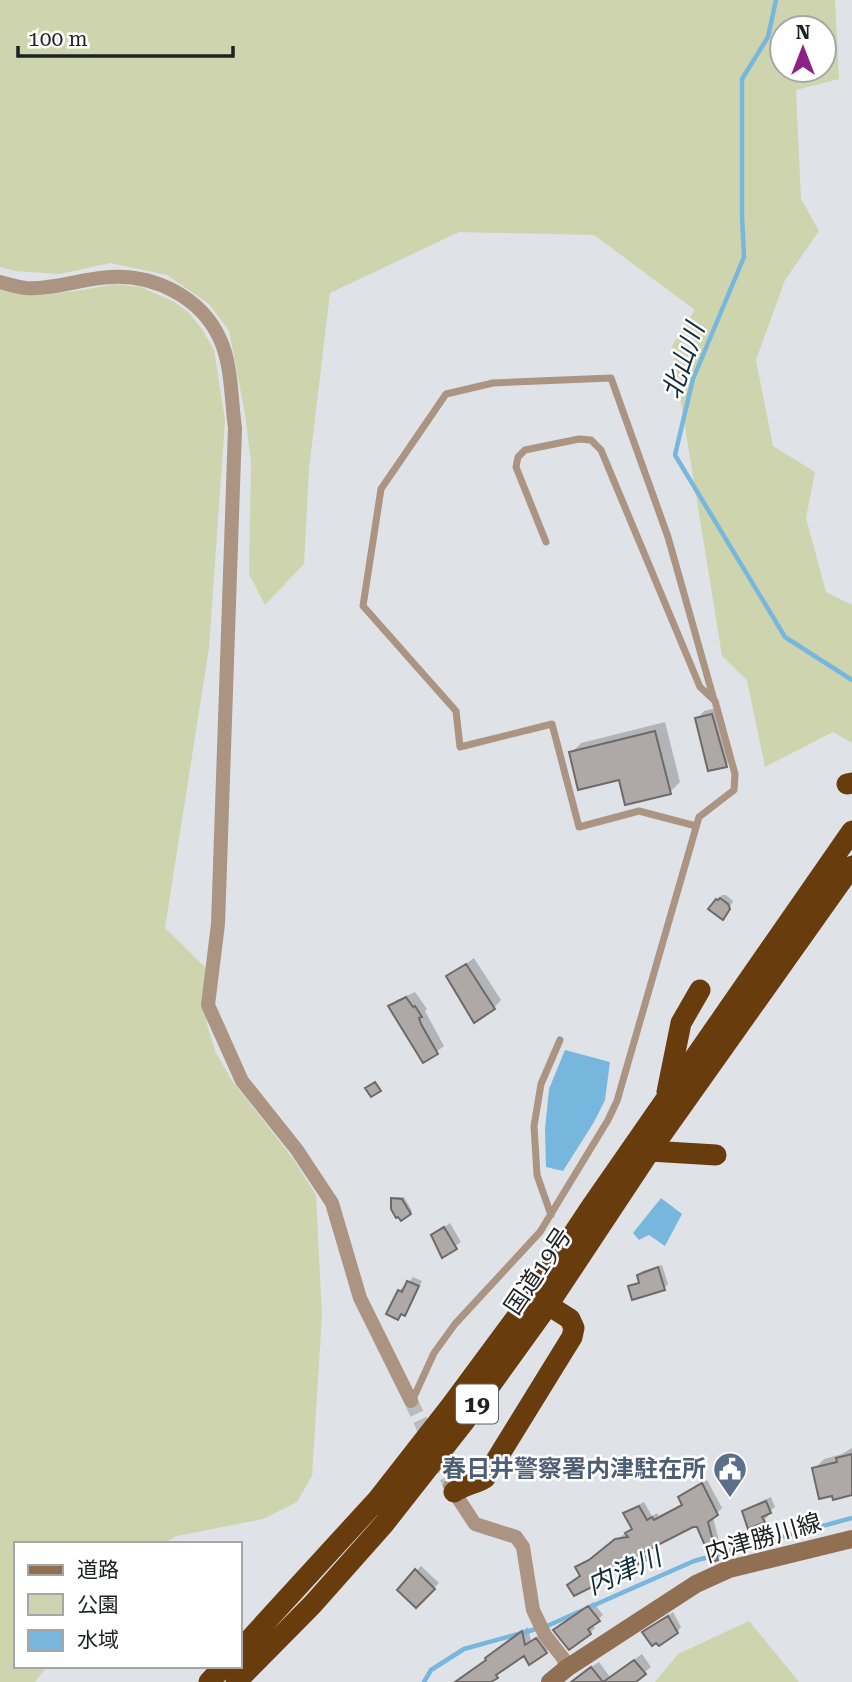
<svg xmlns="http://www.w3.org/2000/svg" width="852" height="1682" font-family="'Roboto Serif','Noto Sans JP',serif">
	<style>
		.green { fill: #ced5ae; fill-rule: evenodd }
		.water { fill: #78b7dd }
		.shadow { fill: #0003 }
		.lines { fill: none; stroke-linecap: round; stroke-linejoin: round }
		.stream { stroke: #78b7dd; stroke-width: 4.5 }
		.building { fill: #aea8a7; stroke: #6f6a69; stroke-width: 2 }
		.street-tunnel { stroke: #b9bbbf; stroke-width: 14; stroke-dasharray: 14 7; stroke-linecap: butt }
		.lane { stroke: #ab9481; stroke-width: 7 }
		.street { stroke: #ab9481; stroke-width: 14 }
		.secondary { stroke: #906f53; stroke-width: 18 }
		.highway { stroke: #693c0d; stroke-width: 21 }
		.labels { text-anchor: middle; stroke-width: 5; stroke-linejoin: round; paint-order: stroke }
		.shield { fill: #fff; stroke: #626364; stroke-width: 2 }
		.shield-label { font-size: 23px; font-weight: bold; fill: #1f2021 }
		.street-label { font-size: 24px; fill: #1f2021; stroke: #fff }
		.service-label { font-size: 24px; font-weight: bold; fill: #4e5e75; stroke: #fff; text-anchor: end }
		.water-label { font-size: 26px; font-style: italic; fill: #102d3e; stroke: #fff }
	</style>
	<rect width="100%" height="100%" fill="#dfe2e7"/>
	<!-- green -->
	<path class="green" d="M0,0H835L839,79L796,90L801,199L819,231L785,280L756,360L773,446L815,472L806,518L826,592L852,605V743L833,732L765,767L747,680L722,656L672,346L695,310L594,235L459,232L330,293L309,469L304,564L265,605L249,574L251,462L245,414L229,331L209,304L167,275L110,263L60,274L15,271L0,267ZM782,28H824V70H782Z
		M114,284L140,287L173,301L188,312L202,329L214,350L225,420L209,648L165,928L206,968L204,999L207,1025L216,1053L233,1082L294,1160L316,1195L322,1316L312,1476L297,1502L263,1519L177,1536L162,1544H16V1666H47L35,1682H0V288C46,297 69,293 114,284Z
		M749,1621L799,1682H655L678,1654Z"/>
	<!-- water -->
	<path class="water" d="M565,1050L610,1062L605,1100L594,1122L563,1171L546,1167L545,1129L549,1089Z
		M661,1198L682,1214L665,1246L649,1235L639,1240L633,1233Z"/>
	<!-- shadow -->
	<path class="shadow" d="M720,707L733,757L726,765L697,719L704,711Z
		M665,722L680,782L670,792L620,778L571,753L581,743Z
		M722,895H726L733,901L727,913L717,900Z
		M474,958L501,1000L494,1008L448,977Z
		M415,992L427,1009L425,1011L444,1046L424,1061L391,1006L397,1000Z
		M395,1197H404L412,1211L410,1213L393,1199Z
		M450,1223L461,1242L443,1255L435,1234Z
		M662,1265L668,1284L664,1288L630,1287L640,1281L639,1275L642,1271Z
		M413,1277L422,1281L409,1309L398,1318L399,1291L404,1286L406,1287Z
		M852,1448V1494L814,1469L824,1459L842,1454Z
		M707,1480L722,1508L713,1517L722,1553L717,1558L697,1524L647,1548L651,1554L646,1559L610,1569L612,1573L607,1578L575,1594L569,1585L581,1575L577,1568L633,1528L625,1514L630,1509L644,1502L652,1516L657,1513L659,1516L683,1504L680,1498Z
		M771,1497L775,1507L767,1513L768,1516L764,1520L744,1511L749,1507Z
		M421,1566L439,1583L416,1605L399,1589Z
		M593,1602L603,1615L592,1624L595,1628L590,1633L569,1648L560,1626Z
		M673,1612L681,1627L677,1632L649,1628Z
		M528,1627L531,1641L542,1633L551,1646L546,1652L524,1654L488,1682H459L488,1660L487,1658L493,1652Z
		M642,1654L651,1667L633,1682H581L585,1671L599,1662L610,1677Z"/>
	<g class="lines">
		<!-- stream -->
		<path class="stream" d="M776,0L768,37L742,79V217L744,257L693,379L675,455L785,637L852,680
			M424,1682L431,1670L464,1649L547,1626L694,1561L852,1518"/>
	</g>
	<!-- building -->
	<path class="building" d="M712,714L727,767L708,771L695,718Z
		M655,731L671,794L625,805L619,780L578,790L569,752Z
		M720,898L728,904L730,909L723,920L708,909L716,899L718,900Z
		M466,964L495,1009L474,1023L446,976Z
		M406,997L413,1007L415,1006L422,1017L419,1018L421,1024L438,1054L423,1063L388,1006Z
		M375,1082L381,1091L371,1097L365,1088Z
		M391,1198L402,1199L411,1214L401,1221L398,1217L396,1218L391,1209Z
		M444,1227L457,1249L442,1258L431,1235Z
		M658,1267L665,1290L632,1300L628,1286L639,1283L637,1275Z
		M407,1281L419,1286L405,1316L401,1314L398,1320L386,1314L398,1290L402,1292Z
		M852,1454V1495L833,1500L832,1496L819,1499L812,1468L837,1462L836,1458Z
		M702,1483L718,1515L708,1522L718,1560L712,1562L697,1527H693L642,1553L647,1560L633,1567L604,1571L606,1580L574,1596L567,1585L580,1576L575,1567L589,1560L615,1539L628,1537L625,1533L632,1529L623,1513L639,1506L647,1520L652,1517L654,1520L682,1505L678,1497Z
		M766,1501L771,1513L762,1517L765,1522L748,1529L742,1511Z
		M415,1569L435,1589L416,1608L397,1590Z
		M588,1606L600,1621L588,1629L591,1634L569,1650L553,1630Z
		M668,1616L678,1633L659,1646L656,1643L652,1646L642,1632Z
		M522,1631L525,1645L536,1638L547,1653L529,1665L524,1656L496,1675L498,1678L491,1682H455L486,1660L485,1658Z
		M634,1660L646,1674L636,1682H571L591,1667L603,1682Z"/>
	<g class="lines">
		<!-- street-tunnel -->
		<path class="street-tunnel" d="M411,1401L450,1485"/>
		<!-- lane -->
		<path class="lane" d="M696,826L639,811L579,827L552,724L460,747L456,711L363,606L381,489L446,394L493,383L611,378L668,537L714,700
			M551,1215L537,1175L534,1126L541,1084L560,1040
			M412,1401L434,1353L455,1324L540,1232L608,1120L617,1101L699,817L734,790L735,774L715,701L700,687L601,450L591,440L579,439L525,450L518,457L516,467L546,542"/>
		<!-- street -->
		<path class="street" d="M0,282C8,284 17,287 26,288C52,290 84,278 111,277C155,275 201,297 220,339C232,365 231,400 235,428L218,924L208,1005L242,1081L297,1150L332,1203L360,1298L411,1401
			M450,1486L475,1524L516,1537L523,1547L533,1610L545,1635L563,1658L567,1668"/>
		<!-- secondary -->
		<path class="secondary" d="M550,1682L567,1668L696,1584L729,1569L852,1539"/>
		<!-- highway -->
		<path class="highway" d="M847,784L852,783
			M667,1092L681,1023L700,990
			M650,1151L716,1155
			M454,1492C464,1485 475,1484 485,1478L572,1337L574,1328L570,1319L548,1305
			M240,1650L378,1499L450,1407L530,1299L591,1207L852,831
			M209,1682L224,1666
			M236,1682L313,1604L384,1524L464,1422L546,1308L650,1151L852,866"/>
	</g>
	<!-- icons -->
	<defs>
		<g id="civic-pin" transform="scale(1.75)"><path d="M0 17L-7.5 6A9.5 9.5 0 1 1 7.5 6Z" fill="#5c6f8a" stroke="#fff"/><path d="M-.6-6.5H3V-4.5H.6V-3L4-1V1h2V6H-6V1h2V-1L-.6-3ZM-1.2 2.5V6h2.4V2.5Z" fill="#fff"/></g>
	</defs>
	<g fill-rule="evenodd">
		<use href="#civic-pin" x="730" y="1469"/>
	</g>
	<g class="labels">
		<!-- shield labels -->
		<rect class="shield" x="456" y="1384.5" width="42" height="39" rx="5"/>
		<g class="shield-label">
			<text x="477" y="1412">19</text>
		</g>
		<!-- street labels -->
		<g class="street-label">
			<text transform="translate(538 1271) rotate(-56)" y="8">国道19号</text>
			<text transform="translate(763 1538) rotate(-16)" y="8">内津勝川線</text>
		</g>
		<!-- service labels -->
		<g class="service-label">
			<text x="706" y="1477">春日井警察署内津駐在所</text>
		</g>
		<!-- water labels -->
		<g class="water-label">
			<text transform="translate(683 361) rotate(-71)" y="9">北山川</text>
			<text transform="translate(624 1571) rotate(-24)" y="9">内津川</text>
		</g>
	</g>
	<!-- legend -->
	<rect x="14" y="1542" width="228" height="126" fill="#ffffff" stroke="#a5a6a6" stroke-width="2"/>
	<rect x="28" y="1565" width="35" height="10" fill="#906f53" stroke="#a5a6a6" stroke-width="2"/>
	<text x="77" y="1577" font-size="21" fill="#1f2021">道路</text>
	<rect x="28" y="1594" width="35" height="21" fill="#ced5ae" stroke="#a5a6a6" stroke-width="2"/>
	<text x="77" y="1612" font-size="21" fill="#1f2021">公園</text>
	<rect x="28" y="1630" width="35" height="21" fill="#78b7dd" stroke="#a5a6a6" stroke-width="2"/>
	<text x="77" y="1647" font-size="21" fill="#1f2021">水域</text>
	<!-- north arrow -->
	<g transform="translate(803 49)"><circle r="33" fill="#ffffff" stroke="#a5a6a6" stroke-width="2"/>
	<path d="M0-5L12 26L0 18L-12 26Z" fill="#8c2287"/>
	<text y="-10" font-size="19" font-weight="bold" text-anchor="middle" fill="#1f2021">N</text>
	</g>
	<!-- scale -->
	<path d="M18 46v10h215v-10" fill="none" stroke="#1f2021" stroke-width="3.5"/>
	<text x="28" y="46" font-size="21" fill="#1f2021" stroke="#ffffff" stroke-width="5" paint-order="stroke">100 m</text>
</svg>
